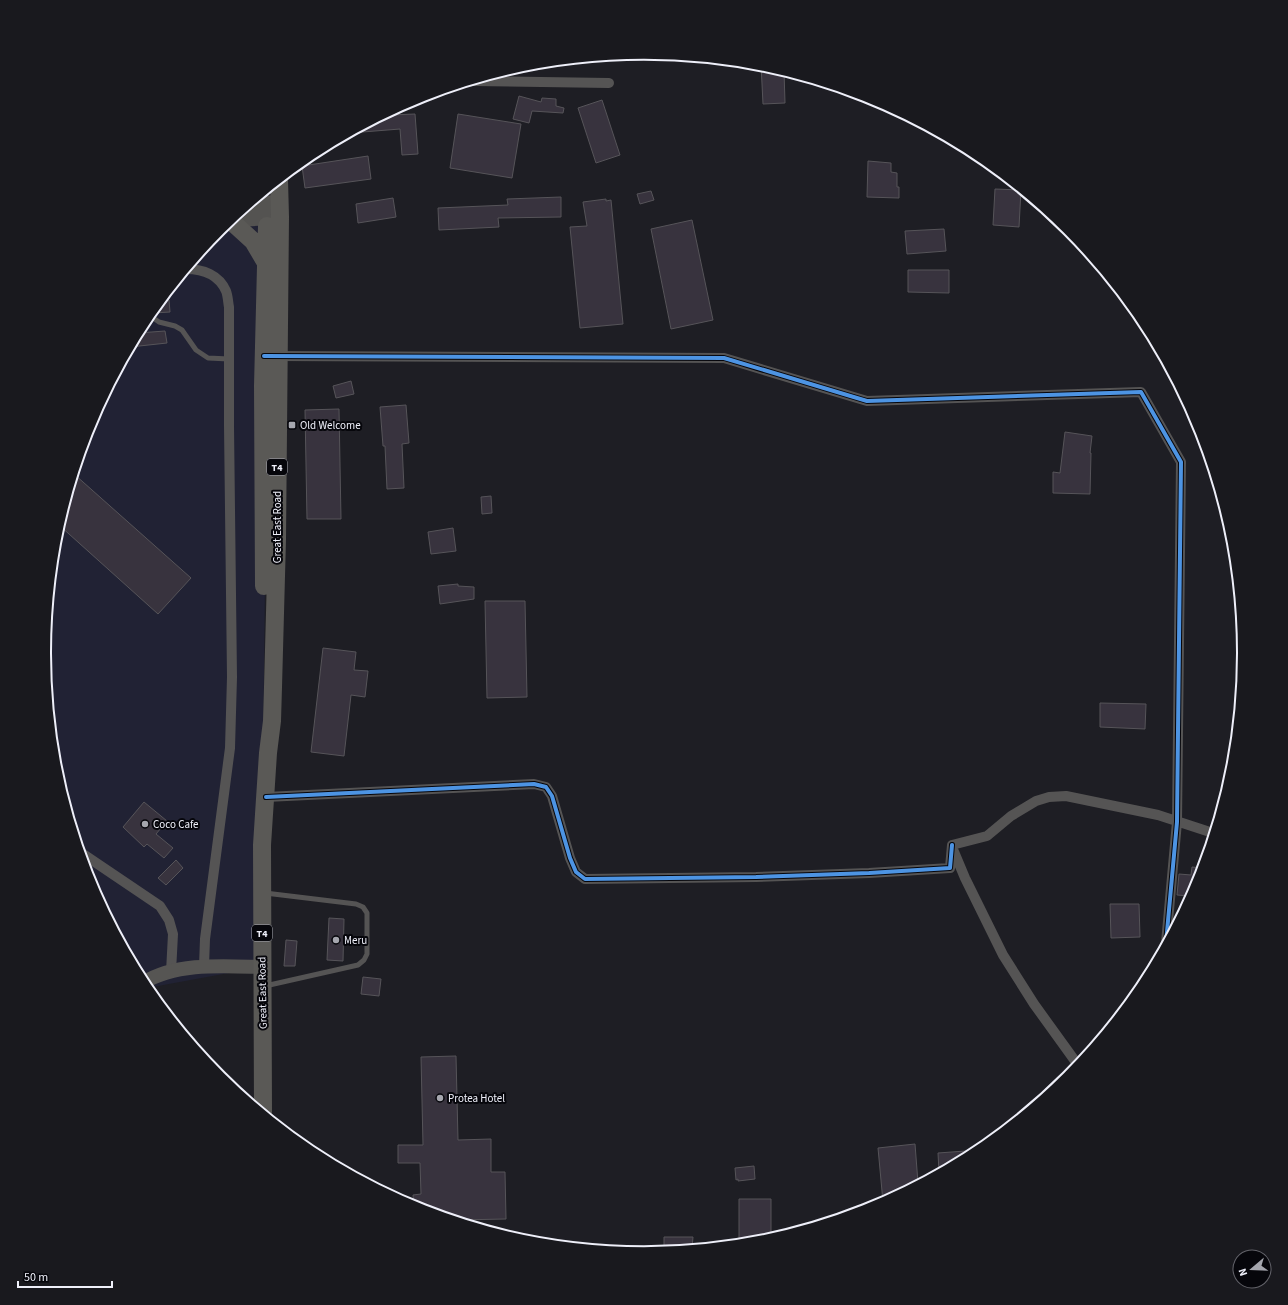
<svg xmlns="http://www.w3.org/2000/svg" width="1288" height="1305" font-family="'Source Sans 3',sans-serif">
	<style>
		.built { fill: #212234 }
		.building { fill: #38333e; stroke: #565459 }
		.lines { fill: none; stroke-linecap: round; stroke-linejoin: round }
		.lane { stroke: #555454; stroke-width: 5 }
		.street { stroke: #555454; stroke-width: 10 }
		.secondary { stroke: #565553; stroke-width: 14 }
		.primary { stroke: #545351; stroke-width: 15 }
		.highway { stroke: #5a5956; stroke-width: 18 }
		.cycleway-casing { stroke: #06060b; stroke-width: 6 }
		.cycleway { stroke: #4d94e3; stroke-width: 4 }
		.poi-dot { fill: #a5a6ae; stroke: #06060b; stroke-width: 1.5 }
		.labels { text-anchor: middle; stroke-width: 4; stroke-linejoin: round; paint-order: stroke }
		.shield { fill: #06060b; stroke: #a8a9b2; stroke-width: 1 }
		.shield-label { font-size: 10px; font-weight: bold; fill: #eeeff9 }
		.poi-label { font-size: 11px; fill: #eeeff9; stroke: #06060b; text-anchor: start }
		.street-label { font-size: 11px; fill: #eeeff9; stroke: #06060b }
		.rim { fill: none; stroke: #eeeff9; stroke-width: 2 }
	</style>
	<rect width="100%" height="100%" fill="#1e1e24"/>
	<!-- built -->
	<path class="built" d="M269,188L261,967L147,988L90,882L55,769L44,652L56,535L90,423L145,319L220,228Z"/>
	<!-- building -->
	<path class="building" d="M761,64L784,71L785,103L763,104Z
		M519,96L541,102L542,98L556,99V106L564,108L563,113L532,111L529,123L513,119Z
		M602,100L620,155L596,163L578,108Z
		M391,111V115L415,114L418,154L402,155L400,129L350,133Z
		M458,114L521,124L512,178L450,168Z
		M368,156L371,179L305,188L302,166Z
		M868,161L891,163V172L897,173V187H899V198L867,197Z
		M995,189L1021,190L1019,227L993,225Z
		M651,191L654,200L640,204L637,194Z
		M561,197V217L498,218L499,227L439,230L438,208L508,205L507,199Z
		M393,198L396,217L358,223L356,204Z
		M606,199V201L611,200L623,324L580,328L570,227L587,226L583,202Z
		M692,220L713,320L671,329L651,229Z
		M944,229L946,251L907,254L905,231Z
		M908,270H949V293L908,292Z
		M160,300H169L170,312L153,313L151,312Z
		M165,331L167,343L130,347L138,333Z
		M351,381L354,394L336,398L333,386Z
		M406,405L409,443L402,444L404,488L387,489L385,446H383L380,407Z
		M339,409L341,519H307L305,410Z
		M1065,432L1092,436L1090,453H1091L1090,494L1053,493V472L1060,473Z
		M74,474L191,578L158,614L59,525Z
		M491,496L492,513L482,514L481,497Z
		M453,528L456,551L431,554L428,532Z
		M458,584V586L474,587V599L440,604L438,586Z
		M485,601H525L527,697L487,698Z
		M323,648L356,652L354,670L368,671L365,697L351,695L344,756L311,752Z
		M1100,703L1146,704L1145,729L1100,727Z
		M144,802L167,821L156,834L173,848L164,858L147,844L144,847L123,827Z
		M176,860L183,868L166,885L158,878Z
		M1192,867L1203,868L1198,882L1190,897L1189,896L1177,895L1179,874L1191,875Z
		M1110,904H1139L1140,937L1111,938Z
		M329,918L344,919L343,961L327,960Z
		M286,940L297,941L295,966H284Z
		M363,977L381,979L379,996L361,994Z
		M456,1056L458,1140L491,1139V1172H505L506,1219L456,1220L414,1207L413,1195L421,1194L420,1163H398V1145H423L421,1057Z
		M915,1144L918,1183L883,1202L878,1148Z
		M979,1150L977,1152L939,1172L938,1153Z
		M754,1166L755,1179L738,1181V1179L736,1180L735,1168Z
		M739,1199H771V1238L767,1239H739Z
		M664,1237H693L692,1248L664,1251Z"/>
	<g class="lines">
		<!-- lane -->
		<path class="lane" d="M149,315L159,322L175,326L182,330L196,350L208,358L229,359
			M265,986L358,965L364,960L367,954V913L363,907L356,904L265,893"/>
		<!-- street -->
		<path class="street" d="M473,81L609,83
			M186,269C203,269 219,275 226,291C228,296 228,302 229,307V426L232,677L230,748L205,939L204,966
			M274,356L724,358L867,401L1141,392L1181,462L1177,822L1166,943
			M266,797L534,784L546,787L552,796L570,858L576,872L585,879L756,877L869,873L950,868L952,845
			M952,845L987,836L1011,816L1036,801L1049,797L1066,796L1158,815L1213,833
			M952,847L965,878L1003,955L1034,1004L1078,1065
			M80,852L160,906L169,920L173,934L171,972"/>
		<!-- secondary -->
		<path class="secondary" d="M143,983C176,962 225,966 261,967"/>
		<!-- primary -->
		<path class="primary" d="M248,205L279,202
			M230,220L280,217"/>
		<!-- highway -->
		<path class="highway" d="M230,220L253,241L266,263
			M264,586L263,386L267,226
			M263,1112L262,845L268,753L272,721L273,687L277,539L280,217L279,180"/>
		<!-- cycleway casing -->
		<g class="cycleway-casing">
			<path id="cycleway" d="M264,356L724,358L867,401L1141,392L1181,462L1177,822L1166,943
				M266,797L534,784L546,787L552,796L570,858L576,872L585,879L756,877L869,873L950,868L952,845"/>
		</g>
		<!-- cycleway -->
		<use href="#cycleway" class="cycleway"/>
	</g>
	<!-- markers -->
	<g class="poi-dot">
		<rect x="288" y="421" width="8" height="8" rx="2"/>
		<circle cx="145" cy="824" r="4"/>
		<circle cx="336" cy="940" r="4"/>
		<circle cx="440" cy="1098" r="4"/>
	</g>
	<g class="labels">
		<!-- shield labels -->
		<g class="shield">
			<rect x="267" y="459" width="20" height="16" rx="3"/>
			<rect x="252" y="925" width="20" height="16" rx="3"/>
		</g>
		<g class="shield-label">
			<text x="277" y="471">T4</text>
			<text x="262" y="937">T4</text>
		</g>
		<!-- poi labels -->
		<g class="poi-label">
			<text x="300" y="429">Old Welcome</text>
			<text x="153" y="828">Coco Cafe</text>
			<text x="344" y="944">Meru</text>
			<text x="448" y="1102">Protea Hotel</text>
		</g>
		<!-- street labels -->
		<g class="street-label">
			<text transform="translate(277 527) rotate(-90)" y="4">Great East Road</text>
			<text transform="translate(262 993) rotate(-91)" y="4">Great East Road</text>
		</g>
	</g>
	<!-- crop -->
	<path d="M0 0H1288V1305H0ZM51 653a593 593 0 1 1 1186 0a593 593 0 1 1-1186 0Z" fill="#19191e" fill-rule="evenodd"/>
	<path class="rim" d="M51 653a593 593 0 1 1 1186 0a593 593 0 1 1-1186 0Z"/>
	<!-- north arrow -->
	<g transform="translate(1252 1269) rotate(251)"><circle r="19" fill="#06060b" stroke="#63636a"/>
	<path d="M0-3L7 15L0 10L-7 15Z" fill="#a5a6ae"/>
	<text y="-6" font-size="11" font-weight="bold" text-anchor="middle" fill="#eeeff9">N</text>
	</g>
	<!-- scale -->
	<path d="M18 1281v6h94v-6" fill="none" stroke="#eeeff9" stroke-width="2"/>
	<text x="24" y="1281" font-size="12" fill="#eeeff9" stroke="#06060b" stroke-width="3" paint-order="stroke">50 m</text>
</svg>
